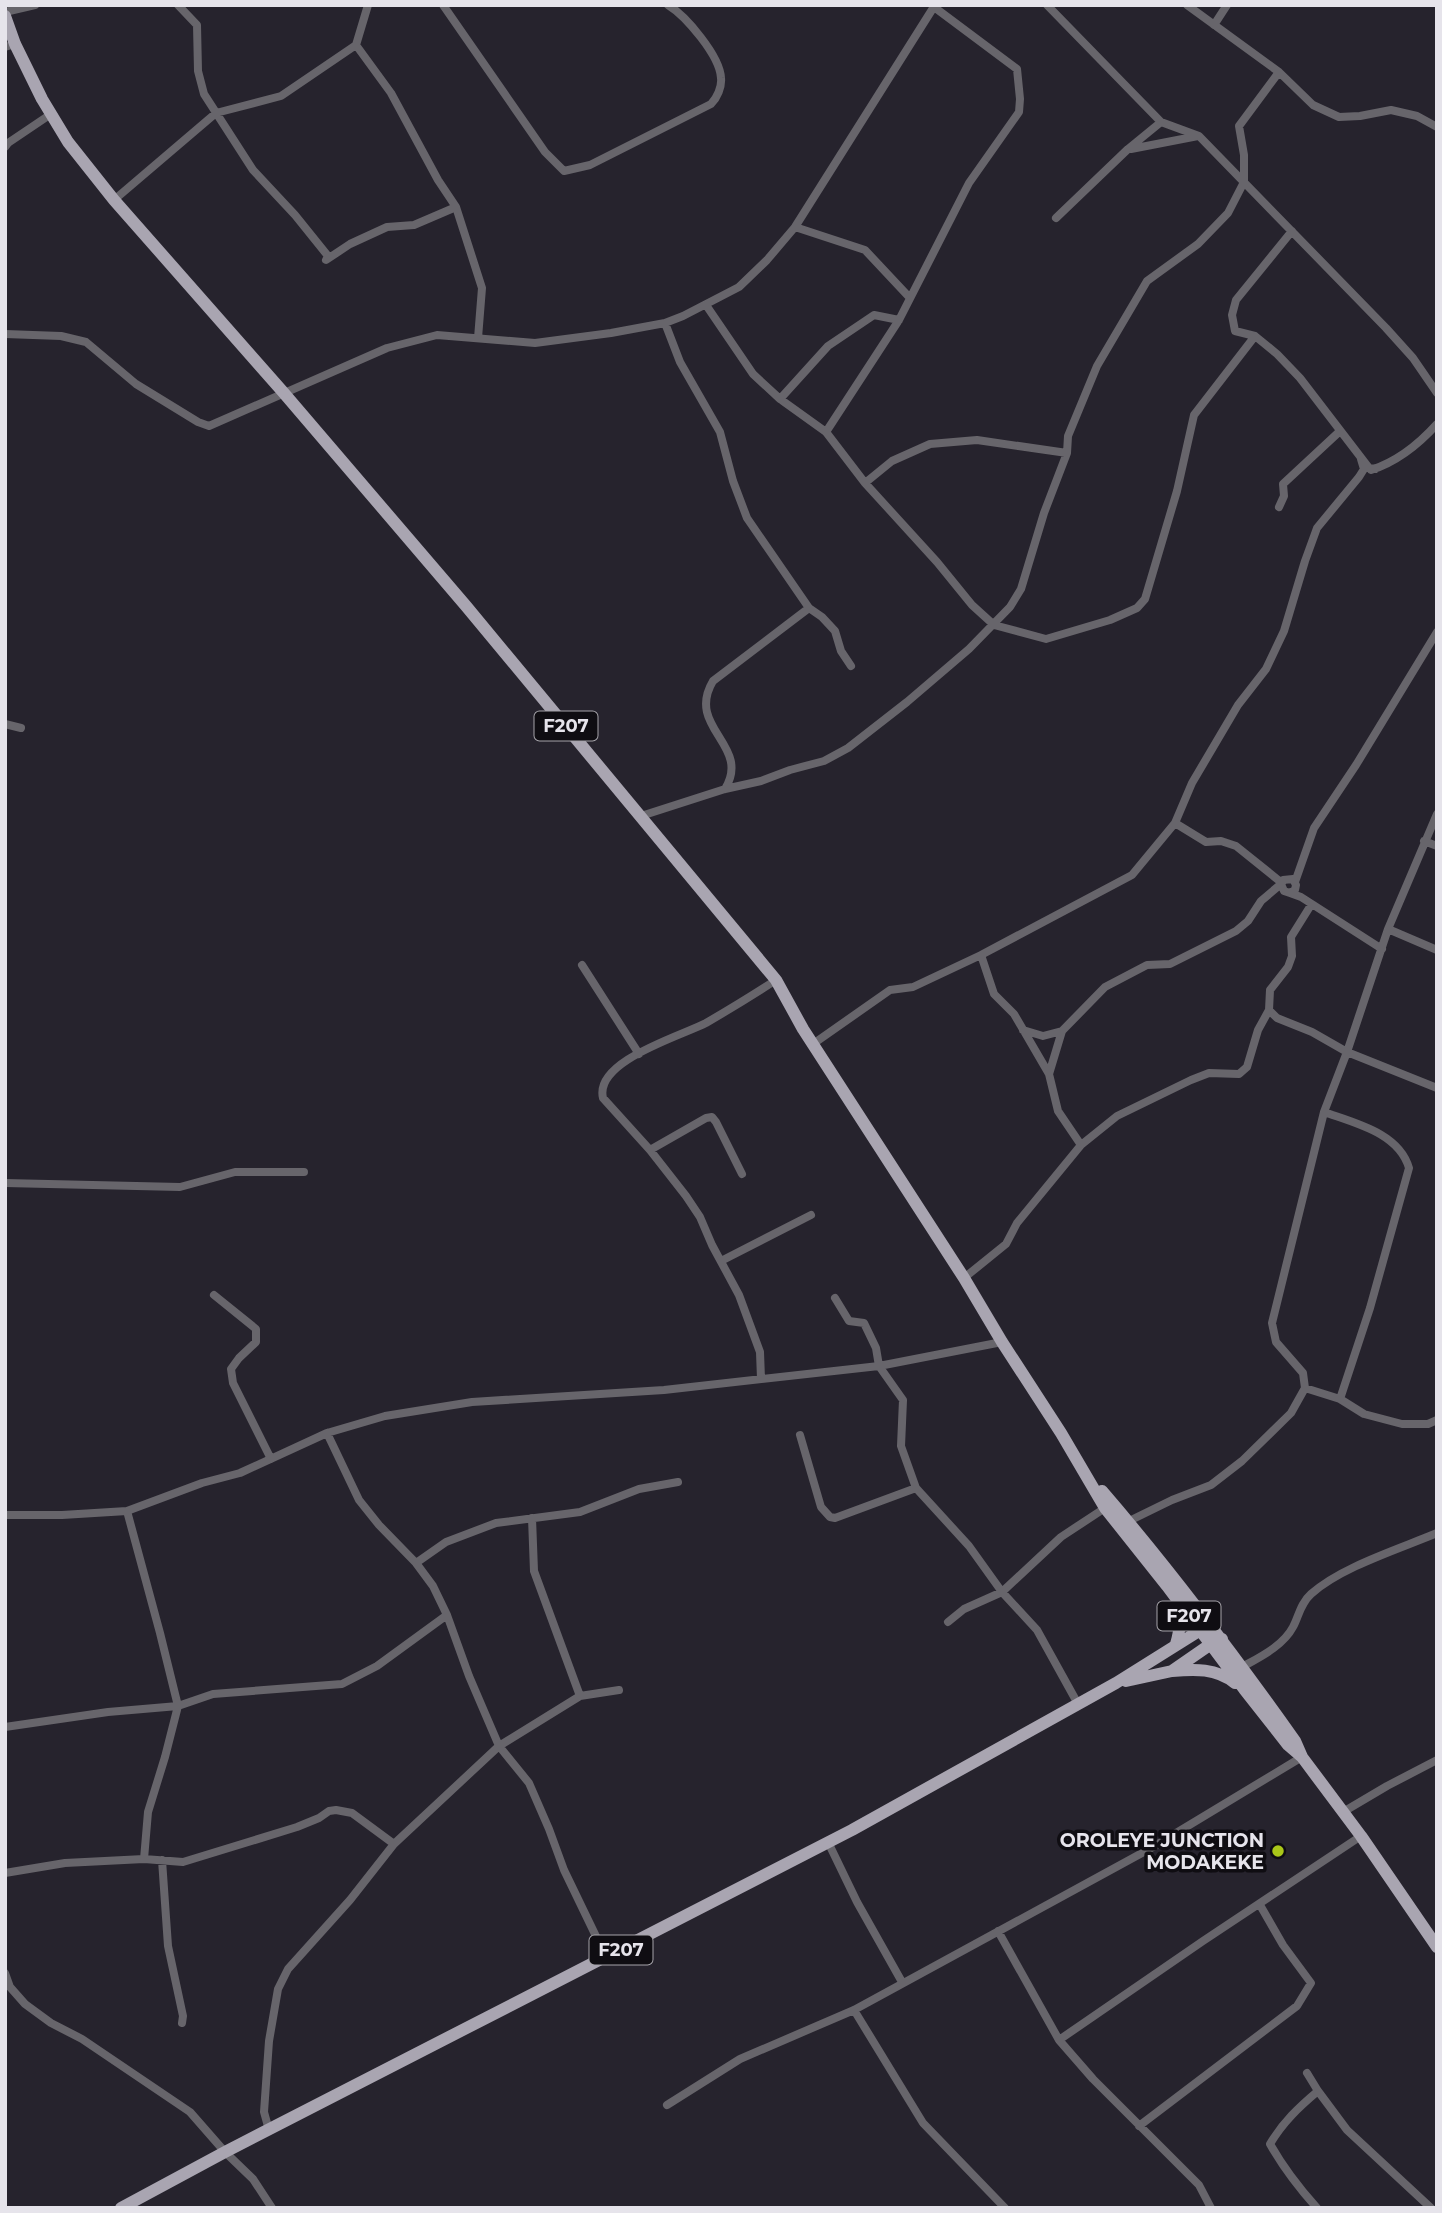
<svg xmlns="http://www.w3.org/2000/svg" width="1442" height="2213" font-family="Montserrat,sans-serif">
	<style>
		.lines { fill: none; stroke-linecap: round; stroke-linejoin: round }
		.street { stroke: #67656b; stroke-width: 8 }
		.primary { stroke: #a9a5b1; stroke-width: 12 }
		.poi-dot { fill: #aac719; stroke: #0f0d12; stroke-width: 2.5 }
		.labels { text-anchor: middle; stroke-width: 7; stroke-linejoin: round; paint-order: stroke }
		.shield { fill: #0f0d12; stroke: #a6a4aa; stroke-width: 2 }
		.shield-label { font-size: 18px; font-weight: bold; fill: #e6e4eb }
		.poi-label { font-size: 19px; font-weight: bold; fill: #e6e4eb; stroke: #0f0d12; text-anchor: end }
	</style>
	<rect width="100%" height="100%" fill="#26232d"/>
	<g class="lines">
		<!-- street -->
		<path class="street" d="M178,5L197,25L198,71L204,94L253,170L295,215L328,256L326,260L350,244L387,227L414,225L456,207
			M443,5L545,152L564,171L590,165L711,104C717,98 722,87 721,78C720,56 686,16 668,5
			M1047,5L1161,122L1199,136L1386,328L1413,358L1437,393
			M1187,5L1279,72L1313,105L1339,117L1360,116L1391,110L1417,116L1437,127
			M5,12L35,5
			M1214,25L1227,5
			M356,45L391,93L438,180L456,207L482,288L478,338
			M5,47L15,44
			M5,147L8,143L51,114
			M1131,149L1198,136
			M114,200L216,113L281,96L356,45L368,5
			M1056,218L1128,149L1161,122
			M795,227L865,250L910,298
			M1292,231L1236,300L1232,315L1235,331L1255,336L1277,354L1300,378L1369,468L1375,469
			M706,305L753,374L780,399L826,432L865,483L937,562L972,605L994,625L1046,639L1110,620L1137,608L1145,599L1177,491L1194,415L1255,336
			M665,323L680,362L720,432L733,481L747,518L809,608L822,617L835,631L841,651L851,666
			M5,334L61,336L86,342L136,384L198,422L209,426L387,348L437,335L535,343L611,333L665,323L683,316L739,287L767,260L795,227L935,5
			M780,399L828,346L874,315L899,320
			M826,432L899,320L969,183L1019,112L1020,99L1017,69L934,7
			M1371,470C1396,462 1419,444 1437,424
			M865,483L892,461L930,444L977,440L1067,453
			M1279,507L1284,496L1283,484L1339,432
			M5,724L21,728
			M725,789C752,745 685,728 713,681L809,608
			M641,816L725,789L761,781L790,770L824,761L848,748L907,702L969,649L1010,607L1021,589L1044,513L1067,453L1068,436L1097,366L1147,281L1198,244L1228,213L1244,182V155L1239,126L1279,72
			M1175,823L1206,842L1221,841L1236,846L1282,883
			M1424,841L1437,846
			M1295,882L1314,828L1356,765L1437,632
			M1290,893L1301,897L1382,949
			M1388,929L1437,950
			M981,955L994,994L1014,1014L1049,1074L1058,1111L1081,1145
			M582,965L639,1054
			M1269,1010L1277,1018L1312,1032L1347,1052L1437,1088
			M1023,1030L1043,1036L1062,1031
			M813,1044L890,990L913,987L981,955L1132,875L1175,823L1192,783L1238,705L1266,669L1284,631L1305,561L1317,528L1359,477L1364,469L1361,459
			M1049,1074L1062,1031L1105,987L1147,965L1170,964L1236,931L1248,921L1261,901L1281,884L1283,880L1293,879L1296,885L1295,890L1290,893L1284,891L1281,884
			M1324,1112C1355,1123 1399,1133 1409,1168L1370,1308L1340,1399
			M650,1150L706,1118L712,1117L716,1122L742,1174
			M5,1183L180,1187L235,1172H304
			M721,1261L811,1215
			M964,1278L1006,1244L1017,1223L1081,1145L1117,1116L1191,1080L1209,1073L1239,1074L1247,1067L1258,1030L1269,1010L1270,990L1288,967L1292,956L1291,937L1311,905
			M214,1295L256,1329V1342L239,1358L231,1369L233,1383L271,1459
			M835,1298L849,1321L864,1323L876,1348L879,1366L903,1400L901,1446L916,1488L969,1546L1002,1592L1037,1630L1078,1704
			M761,1379L760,1352L739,1295L712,1245L700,1217L686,1196L650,1150L603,1098C594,1061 681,1036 706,1023C730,1009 753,995 776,980
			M1305,1388L1340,1399L1364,1414L1402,1424H1428L1437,1420
			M327,1433L359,1500L379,1525L416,1563L433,1586L447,1615L469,1676L499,1746L529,1783L549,1829L564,1870L606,1957
			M800,1435L821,1507L830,1517L835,1518L916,1488
			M127,1511L160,1633L178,1706L165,1757L148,1812L144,1859
			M5,1515H62L127,1511L202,1483L240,1473L327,1433L385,1416L472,1402L664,1390L879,1366L1002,1342
			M532,1518L534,1571L580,1696
			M1127,1522L1172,1500L1211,1485L1242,1461L1291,1413L1305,1388L1303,1373L1276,1342L1272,1323L1324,1112L1347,1052L1388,929L1437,814
			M416,1563L446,1542L496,1523L580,1512L639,1489L678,1482
			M948,1622L964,1609L1002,1592L1061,1537L1105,1508
			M1242,1667C1260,1657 1283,1646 1293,1627C1299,1616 1300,1604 1311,1594C1341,1567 1399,1549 1437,1533
			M5,1727L108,1712L178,1706L213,1694L342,1684L377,1666L447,1615
			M1343,1812L1387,1786L1437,1760
			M828,1842L857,1902L902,1982
			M162,1860L168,1946L183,2016L182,2023
			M5,1873L65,1863L144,1859L183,1862L297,1827L319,1818L329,1811L336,1810L352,1813L394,1844
			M998,1931L1059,2040L1093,2079L1199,2185L1211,2208
			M5,1973L10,1987L25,2004L51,2023L82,2039L190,2112L225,2152L253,2179L272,2208
			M854,2010L923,2123L1005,2208
			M1059,2040L1203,1941L1361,1836
			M1307,2073L1318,2091C1299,2107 1283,2122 1270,2144C1283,2167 1299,2188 1317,2208
			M1318,2091L1347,2130L1431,2208
			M667,2105L740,2059L854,2010L1153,1847L1302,1757
			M1139,2126L1297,2006L1311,1983L1283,1945L1260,1905
			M269,2130L264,2112L269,2041L278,1989L288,1969L350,1900L394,1844L499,1746L580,1696L619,1690"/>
		<!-- primary -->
		<path class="primary" d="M5,16L15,44L42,99L68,142L114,200L283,392L466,606L776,980L803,1029L964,1278L1002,1342L1061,1433L1105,1508L1167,1586L1244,1689L1288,1745L1302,1757
			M1102,1491C1171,1571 1234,1655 1295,1741L1302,1757L1361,1836L1437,1947
			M1176,1644C1180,1631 1182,1618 1176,1605
			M1172,1671C1195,1669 1216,1668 1235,1683
			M1126,1681L1172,1671L1211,1644L1212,1637
			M121,2208L225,2152L852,1830L1116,1683L1199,1631L1222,1639"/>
	</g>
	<!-- markers -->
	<circle class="poi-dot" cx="1278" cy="1851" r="7"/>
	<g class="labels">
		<!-- shield labels -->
		<g class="shield">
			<rect x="534.5" y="711.5" width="63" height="29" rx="5"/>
			<rect x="1157.5" y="1601.5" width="63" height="29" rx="5"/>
			<rect x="589.5" y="1935.5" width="63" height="29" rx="5"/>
		</g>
		<g class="shield-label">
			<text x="566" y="732">F207</text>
			<text x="1189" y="1622">F207</text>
			<text x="621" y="1956">F207</text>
		</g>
		<!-- poi labels -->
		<g class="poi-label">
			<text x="1264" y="1847">OROLEYE JUNCTION<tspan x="1264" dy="22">MODAKEKE</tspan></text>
		</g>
	</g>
	<!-- border -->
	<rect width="1442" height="2213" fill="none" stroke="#e6e4eb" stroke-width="14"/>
</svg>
